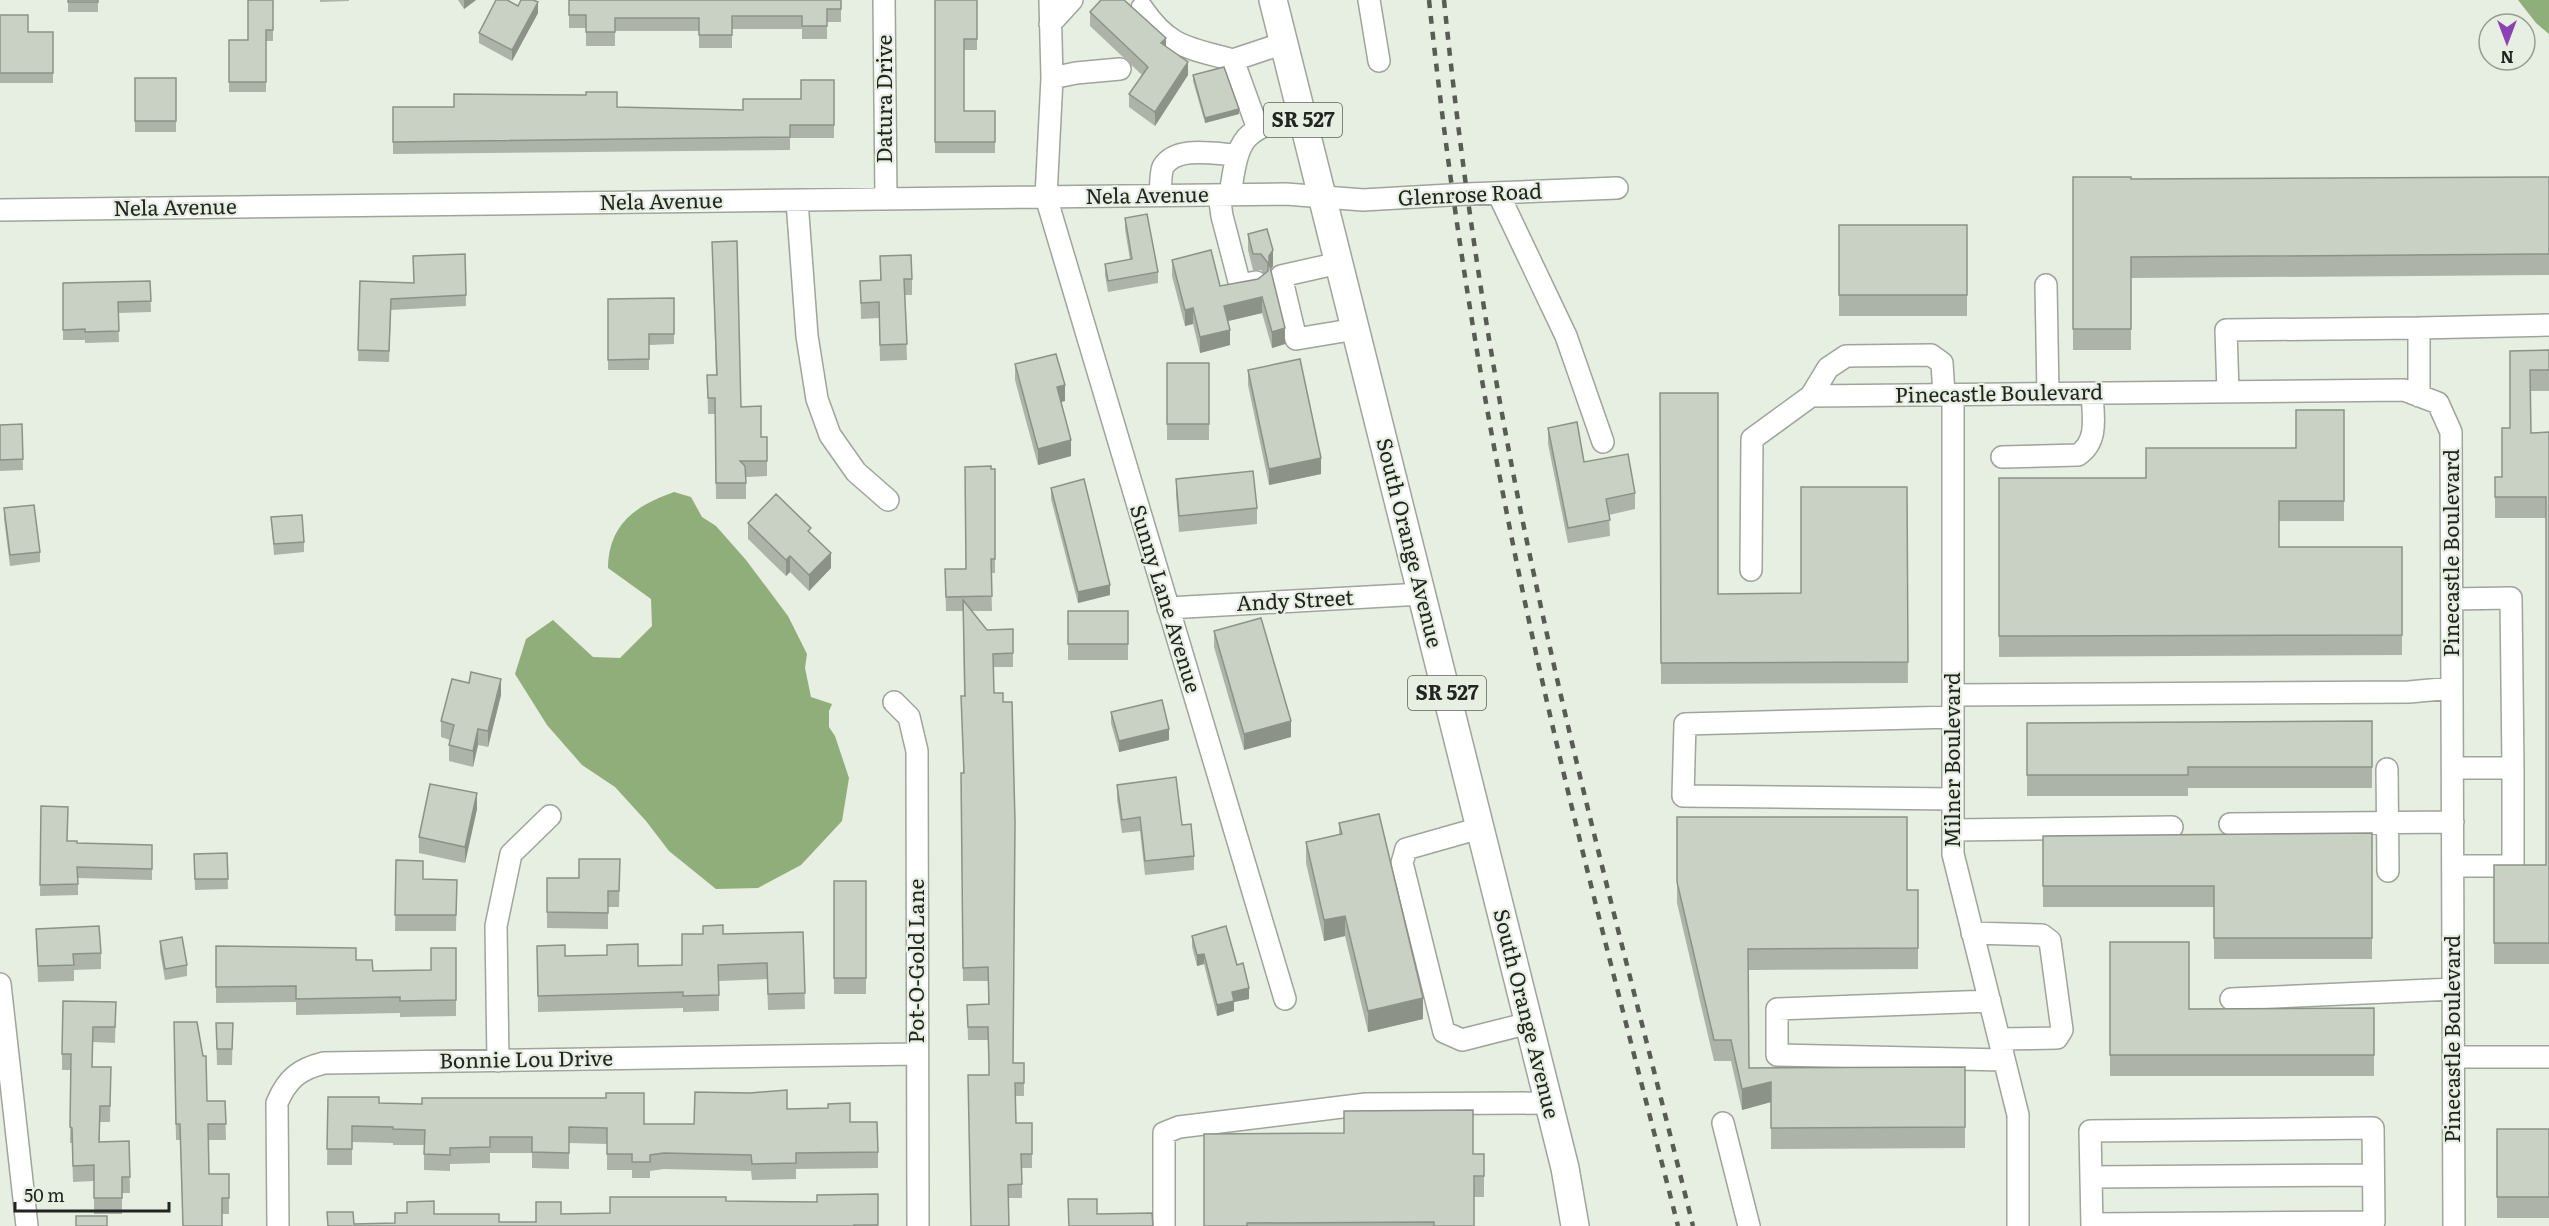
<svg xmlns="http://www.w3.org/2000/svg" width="2549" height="1226" font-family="Literata,serif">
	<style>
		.water { fill: #90ae79 }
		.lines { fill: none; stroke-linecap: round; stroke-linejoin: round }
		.minor-casing { stroke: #9ea59a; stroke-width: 24 }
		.major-casing { stroke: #9ea59a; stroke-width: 30 }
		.minor { stroke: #fff; stroke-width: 21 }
		.major { stroke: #fff; stroke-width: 27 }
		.rail { stroke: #585c55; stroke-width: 4.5; stroke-dasharray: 8 8; stroke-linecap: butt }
		.wall { fill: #adb3a9 }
		.shaded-wall { fill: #8d9289 }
		.building { fill: #c9d0c4; stroke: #8d9289; stroke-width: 1.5 }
		.labels { text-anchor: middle; stroke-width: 4.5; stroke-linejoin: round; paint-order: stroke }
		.shield { fill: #e7eee2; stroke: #5c615a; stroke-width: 1.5 }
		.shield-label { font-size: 20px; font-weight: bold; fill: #21241f }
		.street-label { font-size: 21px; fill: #21241f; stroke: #e7eee2 }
	</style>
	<rect width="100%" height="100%" fill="#e7eee2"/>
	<!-- water -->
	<path class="water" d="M2518,0H2549V34L2536,23Z
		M674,492L691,497L702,517L716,526L746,560L788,616L807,654L805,668L811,697L832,704L829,711V727L835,736L849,778L842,821L801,865L758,888L716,889L669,851L646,821L615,787L582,765L547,725L515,674L526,639L553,620L593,657L620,658L652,626L651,599L608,568C609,524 635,506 674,492Z"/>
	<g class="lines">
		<!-- minor casing -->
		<g class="minor-casing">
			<path id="minor" d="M884,0L886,199
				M1050,0L1052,78
				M1369,0L1379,61
				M1142,8C1169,48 1189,48 1233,60
				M1050,24L1072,0
				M1120,69L1076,73L1052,78L1046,197L1285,999
				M1258,129L1233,60L1284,43
				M1498,193L1566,336L1603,442
				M1219,195L1222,216L1240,285L1256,282
				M1230,195C1239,132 1243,132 1301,113
				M1160,196C1161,188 1160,174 1163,167C1176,145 1215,154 1236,155
				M797,201L807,336L817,399L830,435L856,472L888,500
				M0,210L1286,194L1363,200L1467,194L1617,188
				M1339,263L1281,276L1296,339L1356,329
				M2046,285L2048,394
				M2419,328L2549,325
				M2228,392L2226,330L2419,328V396
				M1953,395V854L2018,1115V1226
				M1811,396L2404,390L2438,403L2451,432L2454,1226
				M2002,457L2078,455C2099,441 2093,416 2092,393
				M1751,570L1752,439L1811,396L1828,368L1846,356L1931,355L1942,363L1944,395
				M2452,599L2511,598L2513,768
				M1168,608L1422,594
				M1953,695L2409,692L2452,688
				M894,702L909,717L917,751L918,1226
				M1953,717L1685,724L1683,796L1953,799
				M2453,768H2513V866H2453
				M2387,769L2388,871
				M2230,824L2453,822
				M1480,828L1406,849L1402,863L1444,1032L1462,1040L1529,1023
				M1953,830L2172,827
				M1972,933L2042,935L2050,941L2062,1030L2057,1038L1999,1039
				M0,984L27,1226
				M2231,999L2453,989
				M1990,1001L1777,1009V1055L2004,1060
				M2453,1057H2549
				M498,1061L496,926L511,854L550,816
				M1723,1123L1749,1226
				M2091,1177L2373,1175
				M2092,1224L2374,1222L2373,1128L2090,1131L2092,1226
				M278,1226L277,1103C287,1079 299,1069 324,1063L917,1054
				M1164,1226V1133L1179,1127L1366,1104L1548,1103"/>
		</g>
		<!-- major casing -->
		<g class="major-casing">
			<path id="major" d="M1273,0L1565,1168L1575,1226"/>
		</g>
		<!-- minor -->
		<use href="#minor" class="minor"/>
		<!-- major -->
		<use href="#major" class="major"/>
		<!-- rail -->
		<path class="rail" d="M1429,0C1447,169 1472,337 1505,504C1552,747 1617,986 1678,1226
			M1444,0C1464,196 1494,392 1536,584C1582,799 1640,1012 1693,1226"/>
	</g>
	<!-- wall -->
	<path class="wall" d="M68,0H98V12H68Z
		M273,0V41H266V92H229V40H248Z
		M320,0H349V1L320,2Z
		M458,0H476L464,9Z
		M569,0H841V22H827V39H802V29H732V48H699V31H615V46H586V28H569Z
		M935,0H977V50H964V111H995V153H935Z
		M518,6L538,13L512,61L479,43V33Z
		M1090,12L1166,46L1188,75L1155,126L1129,107V94L1142,75L1090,26Z
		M0,15L28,32H53V83H0Z
		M1193,75L1239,114L1205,123L1193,81Z
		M135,78H176V132H135Z
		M834,80V138H790V150L393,154V107L743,110L801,99Z
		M2073,177L2131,179L2549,177V275L2131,278V350H2073Z
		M1125,218L1158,272V283L1108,292L1105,275V264L1130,260L1125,229Z
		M1839,225H1967V316H1839Z
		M1248,234L1273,266L1270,270L1285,344L1272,348L1262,313L1228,321L1230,345L1200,353L1193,324L1185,326L1172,276V260L1220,286L1258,279L1264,274L1261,270H1253L1248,250Z
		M712,242L741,407L761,437H767V476L746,477V499H716L715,414H708L707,375H716Z
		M465,254L466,306L391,310L389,362L358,361L360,281L413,283Z
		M880,256L912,279V295H905L907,360L880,361L879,318L861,319L860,281L880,280Z
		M150,281L151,312L118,313L119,342L85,343V340H63V283Z
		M674,298V344L649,345V370H608V299Z
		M2549,350V391H2530L2531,433L2549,432V964H2494V865H2546V518H2495V477H2502L2510,428V351Z
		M1167,363H1209V440H1167Z
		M1015,364L1065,401L1061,402L1071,456L1038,465L1015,380Z
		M1248,370L1321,474L1269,485L1248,385Z
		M1660,393L1718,594L1801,593L1907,487L1908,683L1661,684Z
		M2344,410V521H2279V547H2402V655L1999,657V478H2146L2296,448Z
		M22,424L23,470L0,471V425Z
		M1548,428L1584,462L1635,493V509L1609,515L1610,536L1568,543L1548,444Z
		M965,467L995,559V573H991L992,611H972L987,630L1013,629V667H993L1013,1063H1024V1096H1016V1123H1032V1168H1022V1198H1008L989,1075L988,1040H968L967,1005L988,1004V981H963L961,787L963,773L964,696L963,611H946L945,569H966Z
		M1176,479L1257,508V524L1179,532L1176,495Z
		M1051,488L1110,595L1078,603L1051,499Z
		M4,508L40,552V562L10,566L4,519Z
		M271,517L304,542V552L274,555Z
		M748,523L811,533L831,568L809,591L790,572L786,576L748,539Z
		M1068,611H1128V660H1068Z
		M1214,631L1291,737L1244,750L1214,647Z
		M501,695L488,747L478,745L473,767L449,761V745L450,740L441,737V721Z
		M1111,712L1169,740L1119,752L1111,723Z
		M2372,721V788H2188V796H2027V723Z
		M1117,785L1182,825L1194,856V870L1145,875L1140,831L1122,833L1117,799Z
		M41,806L67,841L77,843L152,845V880L78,878V895L40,896Z
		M477,809L465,863L419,853V837Z
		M1677,817L1907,890H1918V969L1748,970L1749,1068L1965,1067V1148L1771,1149V1102L1742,1110L1731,1061H1714L1677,903Z
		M1339,823L1423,1019L1368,1032L1345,936L1324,941L1306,863V842L1339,834Z
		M2372,833V959H2214V907H2043V836Z
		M227,853L228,889L195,890L194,854Z
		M620,859L619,907H608V929L547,928V878H579Z
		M396,860L423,879L457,880L456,931H395Z
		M834,881H866V994H834Z
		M36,929L101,953V969L74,970V981L38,982Z
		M803,932L805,1009L768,1010L767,979L719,981V1011L683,1012V1008L538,1012L537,946L565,956L638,966L682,965L723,934Z
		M1192,936L1237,965L1249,999L1234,1002V1011L1217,1016L1204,964L1197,966L1192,947Z
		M160,941L187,965V976L165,980L160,952Z
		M2110,942L2189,1009L2374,1008V1076H2110Z
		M216,946L356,960L373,971L431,970L456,948V1016L400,1017V1013L296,1015V1002L216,1003Z
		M116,1002L115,1043L93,1042L92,1067H111L110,1122H100V1142L129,1141L130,1193H122V1214H94V1181L73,1182L72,1143H70L71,1070H62V1054Z
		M216,1023H233L232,1065H217Z
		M174,1038L207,1101H225L226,1140H208L209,1174H229V1214H222V1226H183L180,1140H176Z
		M328,1097L379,1103L644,1124H694L787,1109L850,1122L878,1152V1168L796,1169V1179L752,1180L751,1171L664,1169L650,1171V1178H632V1170H607V1144L569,1143V1169L532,1168V1153H490V1163L450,1164V1171L424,1170V1145H393V1143L352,1142V1165H327Z
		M2497,1129H2549V1218H2497Z
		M1473,1154H1484V1197H1474V1226H1204Z
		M878,1194V1226H327L354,1224L395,1223L434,1214L499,1222H536L561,1214L610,1213L726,1201L817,1202Z"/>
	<!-- shaded-wall -->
	<path class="shaded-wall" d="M464,0H476L464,9Z
		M538,2V13L512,61V50Z
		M1166,38V52L1161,43Z
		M1188,62V75L1155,126V112Z
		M1239,109V114L1205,123V118Z
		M1273,250V266L1269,272V256Z
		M1262,297V313L1224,322V306Z
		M1193,308V324L1185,326V310Z
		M1285,328V344L1272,348V332Z
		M1230,330V345L1200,353V337Z
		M1065,385V401L1057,403V387Z
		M1071,440V456L1038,465V449Z
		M1321,458V474L1269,485V469Z
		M831,553V568L809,591V575Z
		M790,556V572L786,576V560Z
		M1110,585V595L1078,603V592Z
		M501,679V695L488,747V731Z
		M1291,721V737L1244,750V734Z
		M478,729V745L473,767V751Z
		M1169,729V740L1119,752V741Z
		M477,793V809L465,863V847Z
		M1345,916V936L1324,941V920Z
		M1204,954V964L1197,966V955Z
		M1249,988V999L1234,1002V1011L1217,1016V1005L1232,992Z
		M1423,998V1019L1368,1032V1011Z
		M1771,1082V1102L1742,1110V1089Z"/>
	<!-- building -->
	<path class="building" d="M68,0H98V2H68Z
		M248,0H273V30H266V82H229V40H248Z
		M496,0H507L518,6L521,0H533L538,2L512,50L479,33Z
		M569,0H841V9H827V26H802V16H732V35H699V18H615V32H586V15H569Z
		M935,0H977V39H964V111H995V142H935Z
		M1101,0H1124L1166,38L1161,43L1188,62L1155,112L1129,94L1148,67L1090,12Z
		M0,15H28V32H53V73H0Z
		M1224,67L1239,109L1205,118L1193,75Z
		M135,78H176V121H135Z
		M801,80H834V125H790V137L393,142V107H454V94L586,95V92H617V107L743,110V99H801Z
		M2073,177H2131V179L2549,177V254L2131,257V329H2073Z
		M1147,214L1158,272L1108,281L1105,264L1132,259L1125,218Z
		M1839,225H1967V295H1839Z
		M1267,229L1273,250L1269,256V263L1285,328L1272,332L1262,297L1224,306L1230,330L1200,337L1193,308L1185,310L1172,260L1211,250L1220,286L1258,279L1268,271V263L1261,254H1253L1248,234Z
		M737,241L741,407L761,406V437H767V461H740L745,466L746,483H716L715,398H708L707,375H717L712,242Z
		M465,254L466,295L391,299L389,351L358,350L360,281L414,283L413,256Z
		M911,255L912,279H904L907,344L880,345L879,302L861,303L860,281L881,280L880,256Z
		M150,281L151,301L118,302L119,331L85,332V329L63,330V283Z
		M674,298V334H649V359L608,360V299Z
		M2549,350V370H2530L2531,433L2549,432V943H2494V865H2546V497H2495V477H2502V428H2510V351Z
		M1056,354L1065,385L1057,387L1071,440L1038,449L1015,364Z
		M1300,359L1321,458L1269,469L1248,370Z
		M1167,363H1209V424H1167Z
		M1660,393H1718V594L1801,593V487H1907L1908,662L1661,663Z
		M2296,410H2344V501H2279V547H2402V635L1999,636V478H2146V448H2296Z
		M1577,422L1584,462L1628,454L1635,493L1606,499L1610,520L1568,528L1548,428Z
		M22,424L23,459L0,460V425Z
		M991,466V469H995V559H991L992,596L946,597L945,569H966L965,467Z
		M1253,471L1257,508L1179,516L1176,479Z
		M1084,479L1110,585L1078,592L1051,488Z
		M776,494L811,528L808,531L831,553L809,575L790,556L786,560L748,523Z
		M34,505L40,552L10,555L4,508Z
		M302,515L304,542L274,544L271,517Z
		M963,600L987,630L1013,629V653L993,654L994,693H1003V702H1012L1015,822L1013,1063H1024V1083H1015L1016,1123H1032V1154H1021L1022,1184L1008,1185L1009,1226H971L968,1075H989V1064L988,1027H968L967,1005L989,1004L988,967L963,968L961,773H964L961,696H965Z
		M1068,611H1128V644H1068Z
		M1261,618L1291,721L1244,734L1214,631Z
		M471,672L501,679L488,731L478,729L473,751L449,745L454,725L441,721L452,679L469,683Z
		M1162,700L1169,729L1119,741L1111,712Z
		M2372,721V767H2188V775H2027V723Z
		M1176,777L1182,825L1191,824L1194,856L1145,861L1140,817L1122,820L1117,785Z
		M430,784L477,793L465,847L419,837Z
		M41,806L68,807L67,841H77V843L152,845V869L77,867L78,884L40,885Z
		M1379,814L1423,998L1368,1011L1345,916L1324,920L1306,842L1342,834L1339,823Z
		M1677,817H1907V890H1918V948L1748,949L1749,1068L1965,1067V1127L1771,1128V1082L1742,1089L1731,1040H1714L1677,882Z
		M2372,833V938H2214V886H2043V836Z
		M227,853L228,879H195L194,854Z
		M579,859H620L619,891H608V913L547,912V878H579Z
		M396,860L423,861V879L457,880L456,915H395Z
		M834,881H866V978H834Z
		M723,925V934L803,932L805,993L768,994L767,963L718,965L719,995L683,996V992L538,996L537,946L565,945V956L607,955V945L638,944V966L682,965V934H703V926Z
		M99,926L101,953L73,954L74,965L38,966L36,929Z
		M1226,926L1237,965L1243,963L1249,988L1232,992L1234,1001L1217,1005L1204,954L1197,955L1192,936Z
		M182,937L187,965L165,969L160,941Z
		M2110,942H2189V1009L2374,1008V1055H2110Z
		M216,946L356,948V960H372L373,971L431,970V948H456V1000L400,1001V997L296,999V986L216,987Z
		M63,1001L116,1002L115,1027H93L92,1067H111L110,1106H100L99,1142L129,1141L130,1177H122V1198H94V1165L73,1166L72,1128L70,1127L71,1054H62Z
		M174,1022H197L203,1056H206L207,1101H225L226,1124H208L209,1174H229V1198H222V1226H183L180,1124H176Z
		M216,1023H233L232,1049H217Z
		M787,1090V1109L828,1108V1104L850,1103V1122H877L878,1152L796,1153V1163L752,1164L751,1155L664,1153L650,1155V1162H632V1154H607V1128L569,1127V1153L532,1152V1137H490V1147L450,1148V1155L424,1154L425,1130L393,1129V1127L352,1126V1149H327L328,1097H379V1103L422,1104V1098H606V1093H644V1124H694L695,1092L750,1093Z
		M1473,1110V1154H1484V1176H1474V1226H1434V1222L1247,1223V1226H1204V1134L1344,1133V1111Z
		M2497,1129H2549V1197H2497Z
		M878,1194V1225H854V1226H328L327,1212H353L354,1224L395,1223V1213H407V1202L434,1201V1214H499V1222H536V1202H561V1214L610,1213V1197H726V1201L817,1202V1195Z
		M1068,1199H1097V1214L1152,1213L1153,1226H1069Z
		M76,1216H107V1226H76Z"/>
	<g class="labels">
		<!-- shield labels -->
		<g class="shield">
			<rect x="1264" y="103" width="78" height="34" rx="4.5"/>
			<rect x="1408" y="676" width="78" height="34" rx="4.5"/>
		</g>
		<g class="shield-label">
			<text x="1303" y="127">SR 527</text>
			<text x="1447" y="700">SR 527</text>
		</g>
		<!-- street labels -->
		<g class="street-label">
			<text transform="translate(885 99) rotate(-90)" y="7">Datura Drive</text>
			<text transform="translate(1470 195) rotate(-3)" y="7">Glenrose Road</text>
			<text transform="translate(1147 196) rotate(-1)" y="7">Nela Avenue</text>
			<text transform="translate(661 202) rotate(-1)" y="7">Nela Avenue</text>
			<text transform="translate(175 208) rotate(-1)" y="7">Nela Avenue</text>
			<text transform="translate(1999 394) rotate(-1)" y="7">Pinecastle Boulevard</text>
			<text transform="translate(1409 543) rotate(76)" y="7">South Orange Avenue</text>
			<text transform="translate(2452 553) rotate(-90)" y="7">Pinecastle Boulevard</text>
			<text transform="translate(1165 599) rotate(73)" y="7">Sunny Lane Avenue</text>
			<text transform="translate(1295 601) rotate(-3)" y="7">Andy Street</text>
			<text transform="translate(1953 760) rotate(-90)" y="7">Milner Boulevard</text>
			<text transform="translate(917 961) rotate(-90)" y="7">Pot-O-Gold Lane</text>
			<text transform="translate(1526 1014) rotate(76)" y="7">South Orange Avenue</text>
			<text transform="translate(2453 1039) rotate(-90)" y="7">Pinecastle Boulevard</text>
			<text transform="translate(526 1060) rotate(-1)" y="7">Bonnie Lou Drive</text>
		</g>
	</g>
	<!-- north arrow -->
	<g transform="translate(2507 42) rotate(180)"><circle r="28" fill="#e7eee2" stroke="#989d94" stroke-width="1.5"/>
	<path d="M0-4.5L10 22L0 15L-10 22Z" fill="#8d42b3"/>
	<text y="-9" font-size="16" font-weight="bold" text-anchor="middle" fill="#21241f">N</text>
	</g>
	<!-- scale -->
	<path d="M15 1202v9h154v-9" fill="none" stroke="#21241f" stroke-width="3"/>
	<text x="24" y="1202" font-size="18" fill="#21241f" stroke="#e7eee2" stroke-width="4.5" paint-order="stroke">50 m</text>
</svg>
